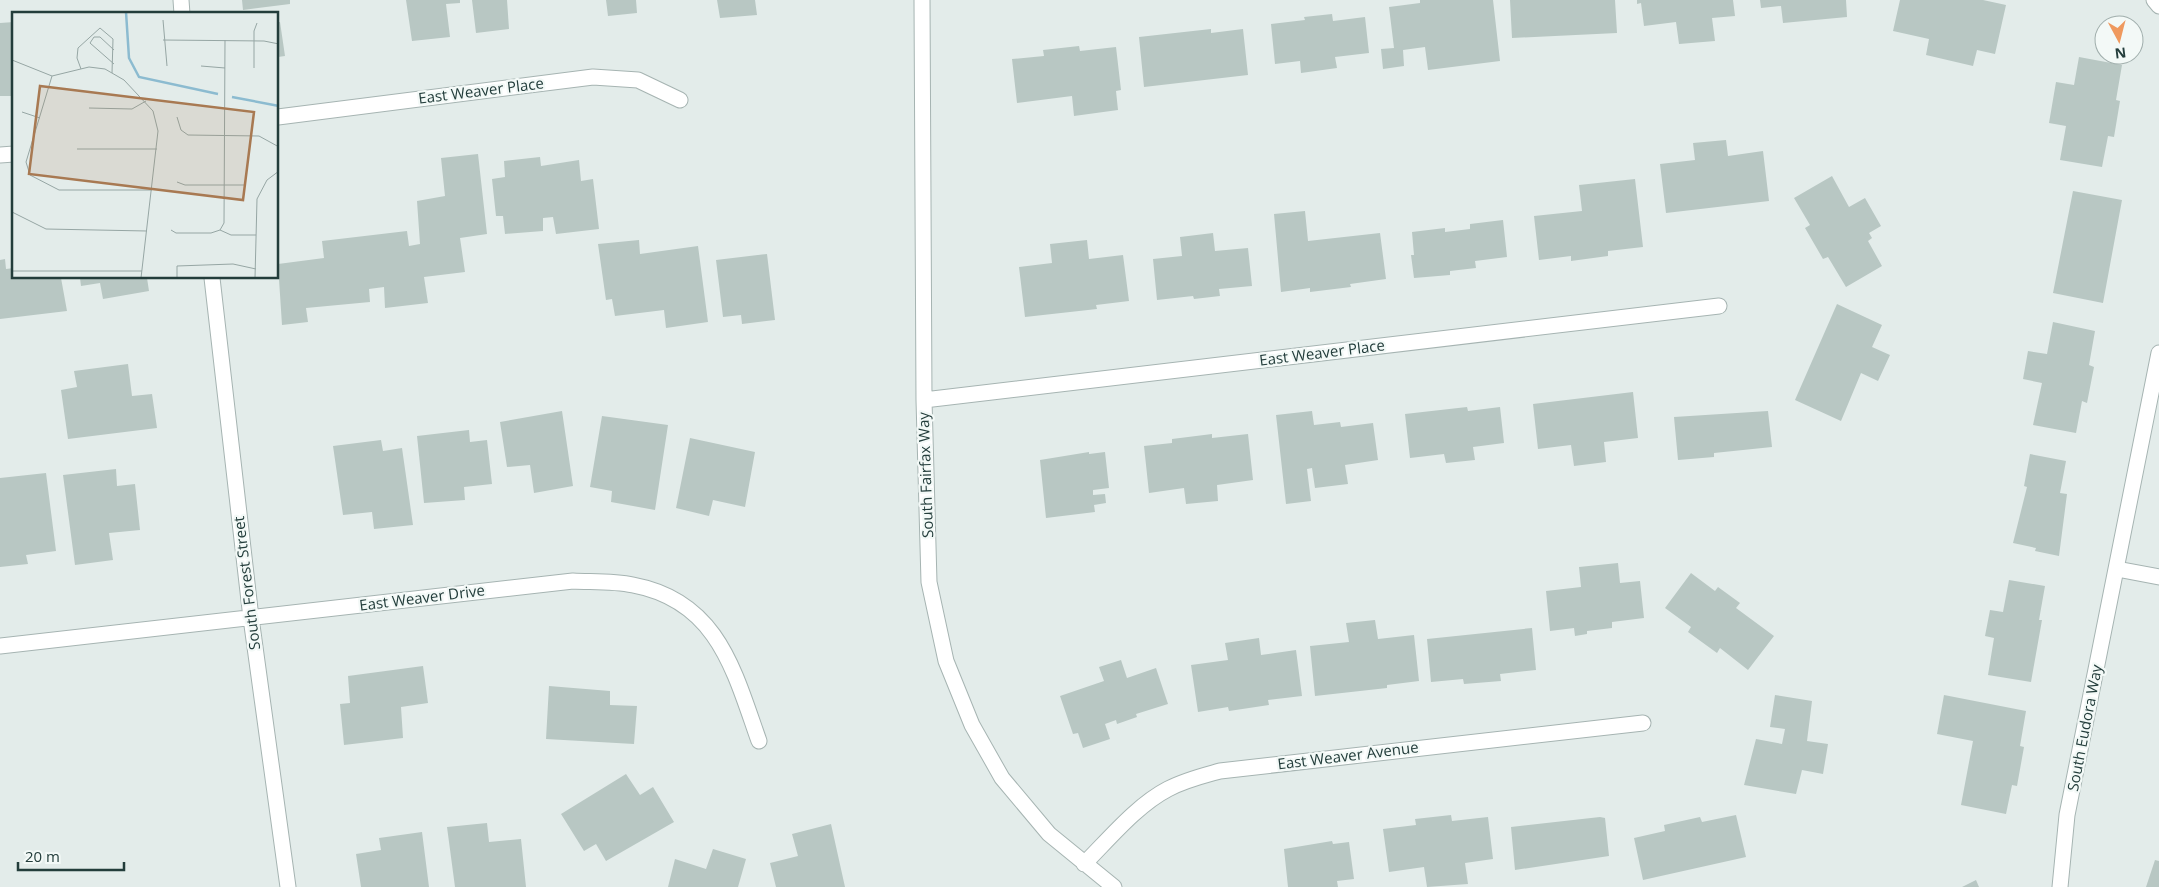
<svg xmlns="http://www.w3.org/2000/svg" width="2159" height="887" font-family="'Open Sans',sans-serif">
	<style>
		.building { fill: #b8c7c3 }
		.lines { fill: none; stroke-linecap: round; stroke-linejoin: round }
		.service-casing { stroke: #a6b4b2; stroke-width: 17 }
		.minor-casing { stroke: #a6b4b2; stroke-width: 17 }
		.service { stroke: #fff; stroke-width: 15 }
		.minor { stroke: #fff; stroke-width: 15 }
		.labels { text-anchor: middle; stroke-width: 4.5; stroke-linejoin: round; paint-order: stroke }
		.street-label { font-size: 15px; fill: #233d3b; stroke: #f3f9f7 }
		.inset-river { fill: none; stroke: #8cbbd0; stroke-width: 2.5 }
		.inset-road { fill: none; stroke: #96a6a4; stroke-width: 1 }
		.view { fill: #a87952; fill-opacity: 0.15; stroke: #a87952; stroke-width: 2.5 }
		.inset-edge { fill: none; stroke: #233d3b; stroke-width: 2.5 }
	</style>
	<rect width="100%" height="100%" fill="#e3ecea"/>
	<!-- building -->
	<path class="building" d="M242,0H290V4L243,10Z
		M406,0H460V3L446,4L450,37L412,41Z
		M472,0H507L509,29L476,33Z
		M606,0H636L637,13L608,16Z
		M717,0H755L757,15L720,18Z
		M1420,0H1493L1500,61L1428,70L1425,47L1403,50L1404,66L1383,69L1381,49L1394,48L1389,7L1420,3Z
		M1510,0H1615L1617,33L1512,38Z
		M1637,0H1733L1735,16L1712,18L1715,41L1679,44L1676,22L1644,26L1641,3L1637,4Z
		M1760,0H1846L1847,17L1783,23L1781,6L1761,8Z
		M1900,0H1983L2006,5L1995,54L1977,50L1973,66L1926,55L1929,39L1893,31Z
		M1332,14L1333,21L1365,17L1369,53L1335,57L1337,68L1301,73L1300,61L1275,64L1271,24L1305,20L1304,17Z
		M14,22V96H0V23Z
		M278,22H280L285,56L278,57Z
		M1211,29V33L1243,29L1248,75L1144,87L1139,37Z
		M1079,46L1080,51L1116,47L1121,90L1116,91L1118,110L1074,116L1072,96L1017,103L1012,59L1044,56L1043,50Z
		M2079,57L2122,65L2116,100L2120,101L2114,137L2108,136L2102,167L2060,160L2066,126L2049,123L2056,82L2074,85Z
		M1726,140L1728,156L1763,151L1769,201L1666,213L1660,164L1695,160L1693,143Z
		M478,154L487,234L460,238L465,272L424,277L428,303L385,308L384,287L369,289L370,302L306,308L308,322L282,325L278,264L324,258L322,241L407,231L409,246L420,244L417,201L445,196L441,158Z
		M540,157L541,166L579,160L581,181L593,179L599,229L556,234L553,217L543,218V231L505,234L503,216H496L492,179L505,177L504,161Z
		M1832,176L1849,207L1865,198L1881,226L1869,233L1872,238L1868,241L1882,266L1846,287L1828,257L1823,259L1805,228L1810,225L1794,198Z
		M1635,179L1643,247L1608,251V256L1571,261V256L1539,260L1534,216L1582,211L1579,185Z
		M2073,191L2122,200L2103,303L2053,293Z
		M1305,211L1308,241L1380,233L1386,279L1350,284L1351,287L1310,292V288L1281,292L1274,214Z
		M1503,220L1507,257L1475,261L1476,268L1450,271V275L1414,278L1411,255H1414L1412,232L1445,228V232L1470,229V224Z
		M1213,233L1215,251L1248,248L1252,286L1219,289L1220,296L1194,299L1193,296L1157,300L1153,259L1182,256L1180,237Z
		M639,240L640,254L698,246L708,322L666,328L664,310L615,316L612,299L606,300L598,244Z
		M1087,240L1089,259L1123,255L1129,301L1096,305L1097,309L1025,317L1019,267L1052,263L1050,244Z
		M767,254L775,320L742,324L741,315L723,317L716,260Z
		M5,259L6,269L14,268V278H61L67,311L0,319V260Z
		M80,278H147L149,291L103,299L100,283L81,286Z
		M1837,304L1882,325L1872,347L1890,355L1878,381L1861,373L1841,421L1795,400Z
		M2053,322L2095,331L2089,365L2094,367L2087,403L2082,401L2076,433L2033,425L2042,383L2023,379L2028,351L2047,354Z
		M128,364L132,396L152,394L157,428L68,439L61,390L77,387L74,371Z
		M1633,392L1638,438L1604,442L1606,462L1574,466L1571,445L1538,449L1533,404Z
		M1467,407L1468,411L1500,407L1504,443L1473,447L1475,460L1446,463L1444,454L1410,458L1405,414Z
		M562,411L573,486L534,493L530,465L507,467L500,422Z
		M1312,411L1314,425L1340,422L1341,427L1373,423L1378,460L1345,465L1348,484L1315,488L1312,468L1307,469L1311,501L1286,504L1276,415Z
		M1768,411L1772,447L1714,453V457L1678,460L1674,417Z
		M602,416L668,425L655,510L611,502L612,491L590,487Z
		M469,430L470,442L487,440L492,484L464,487L465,500L424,503L417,436Z
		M1212,434V438L1248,434L1253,480L1217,485L1218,501L1186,504L1184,488L1149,493L1144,446L1172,443V439Z
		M690,438L755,452L745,507L713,500L709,516L676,508Z
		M381,440L383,451L402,448L413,525L374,529L372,512L343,515L333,446Z
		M1089,452V454L1105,452L1109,488L1093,490V495L1105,494L1106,503L1094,505L1095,512L1046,518L1040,460Z
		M2030,454L2066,461L2060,493L2067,494L2059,556L2035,551L2036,548L2013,543L2027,487L2024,486Z
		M116,469L117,486L135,484L140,530L109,533L113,560L75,565L63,475Z
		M46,473L56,551L26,555L28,564L0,567V478Z
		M1618,563L1620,583L1640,581L1644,618L1612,622V628L1587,631V634L1575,636L1574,628L1550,631L1546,591L1581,587L1579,567Z
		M1691,573L1715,591L1718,587L1740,603L1736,608L1774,636L1748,670L1720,648L1717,653L1688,632L1691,627L1665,608Z
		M2009,580L2045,586L2039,620H2042L2031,682L1988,675L1994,638L1985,636L1990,610L2003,612Z
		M1375,620L1378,639L1414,635L1419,681L1387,685V688L1315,696L1310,646L1349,642L1346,623Z
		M1532,628L1536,670L1500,674L1501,681L1464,684L1463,679L1431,682L1427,639Z
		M1259,638L1261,655L1296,650L1302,696L1268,700L1269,705L1229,711L1228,707L1198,712L1191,665L1228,660L1225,643Z
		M1121,660L1127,678L1156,668L1168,704L1136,714L1137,717L1117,724L1116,720L1105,724L1110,739L1083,748L1078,733L1073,734L1060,696L1104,681L1099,667Z
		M423,666L428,703L401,707L403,738L344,745L340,704L350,703L348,676Z
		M549,686L610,691V705L637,706L634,744L546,739Z
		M1775,695L1812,701L1807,741L1828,744L1823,774L1802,770L1796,794L1744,785L1756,739L1782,744L1785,729L1770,727Z
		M1944,695L2026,711L2020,746L2024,747L2017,786L2012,785L2006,814L1961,805L1973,741L1937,734Z
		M626,774L640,795L653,787L674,822L606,861L596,844L584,851L561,814Z
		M1451,815L1452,821L1488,817L1493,859L1465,863L1468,884L1427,887L1424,867L1389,872L1383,829L1416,825L1415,819Z
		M1736,815L1746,857L1643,880L1634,838L1665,831L1664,825L1700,817L1702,822Z
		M1600,817L1605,818L1609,856L1515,870L1511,827Z
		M487,823L489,842L521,839L526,887H455L447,827Z
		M831,824L845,887H776L770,863L798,856L792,834Z
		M422,832L429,887H361L356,854L381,850L379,838Z
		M1332,841L1333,844L1349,842L1354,879L1337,881L1338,887H1288L1284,849Z
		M713,849L746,859L738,887H668L675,859L706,869Z
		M2155,860L2159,861V887H2146Z
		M1976,880L1979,887H1962Z"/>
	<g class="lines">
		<!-- service casing -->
		<g class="service-casing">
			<path id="service" d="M0,155L14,154"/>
		</g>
		<!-- minor casing -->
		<g class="minor-casing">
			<path id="minor" d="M181,0L182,14
				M922,0L924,400L929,582L946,661L972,725L1002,778L1049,834L1114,887
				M2154,0L2159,6
				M278,117L593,77L638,80L680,100
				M212,278L251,618L288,887
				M924,400L1719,306
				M2117,569L2159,577
				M0,646L573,581C592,582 614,581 633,585C718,601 734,671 759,741
				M1084,864C1109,839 1137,805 1168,789C1185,780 1202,776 1220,771L1643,723
				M2060,887L2067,815L2159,353"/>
		</g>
		<!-- service -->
		<use href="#service" class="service"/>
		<!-- minor -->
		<use href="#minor" class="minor"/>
	</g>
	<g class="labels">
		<!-- street labels -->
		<g class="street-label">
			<text transform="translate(481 91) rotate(-7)" y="5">East Weaver Place</text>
			<text transform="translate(1322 353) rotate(-7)" y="5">East Weaver Place</text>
			<text transform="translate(926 475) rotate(-92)" y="5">South Fairfax Way</text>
			<text transform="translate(247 583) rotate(-97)" y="5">South Forest Street</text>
			<text transform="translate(422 598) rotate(-7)" y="5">East Weaver Drive</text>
			<text transform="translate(2085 728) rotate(-79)" y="5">South Eudora Way</text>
			<text transform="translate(1348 756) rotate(-7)" y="5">East Weaver Avenue</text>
		</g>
	</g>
	<!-- overview -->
	<g transform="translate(12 12)">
		<rect width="266" height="266" fill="#e3ecea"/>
		<path class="inset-river" d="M114,0L117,46L127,65L206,82M220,85L267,94"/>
		<path class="inset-road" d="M151,8L155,54M151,28L252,29L267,32M0,48L40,64L77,55L93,57L112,68L141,99L146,119L129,266M102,52L78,31L82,25H88L102,38M189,54L213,56M242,56V19L245,11M69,57L65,46L66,36L88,16L101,27L100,61M40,64L14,150L18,163L47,178H140M77,96L120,97L134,89M10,100L28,106M165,105L169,118L176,123L247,124L267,135M65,137H145M165,170L173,173H233M0,200L34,217L135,219M159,218L164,221H199L208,218L212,211L213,28M208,218L219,223H244M0,259H130M165,266V254L221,252L244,257M243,266L245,187L255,168L267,159"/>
		<path class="view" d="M28,74L242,100L231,188L17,162Z"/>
		<rect width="266" height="266" class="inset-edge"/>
	</g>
	<!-- north arrow -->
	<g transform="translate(2119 40) rotate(173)"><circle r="24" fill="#f3f9f7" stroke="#a0aeac"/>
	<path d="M0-4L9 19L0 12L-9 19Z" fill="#ef995e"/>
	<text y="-8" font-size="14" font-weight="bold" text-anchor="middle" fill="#233d3b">N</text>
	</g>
	<!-- scale -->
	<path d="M18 862v8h106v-8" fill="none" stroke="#233d3b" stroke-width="2.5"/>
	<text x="25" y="862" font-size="15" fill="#233d3b" stroke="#f3f9f7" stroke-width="4" paint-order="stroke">20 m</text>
</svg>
